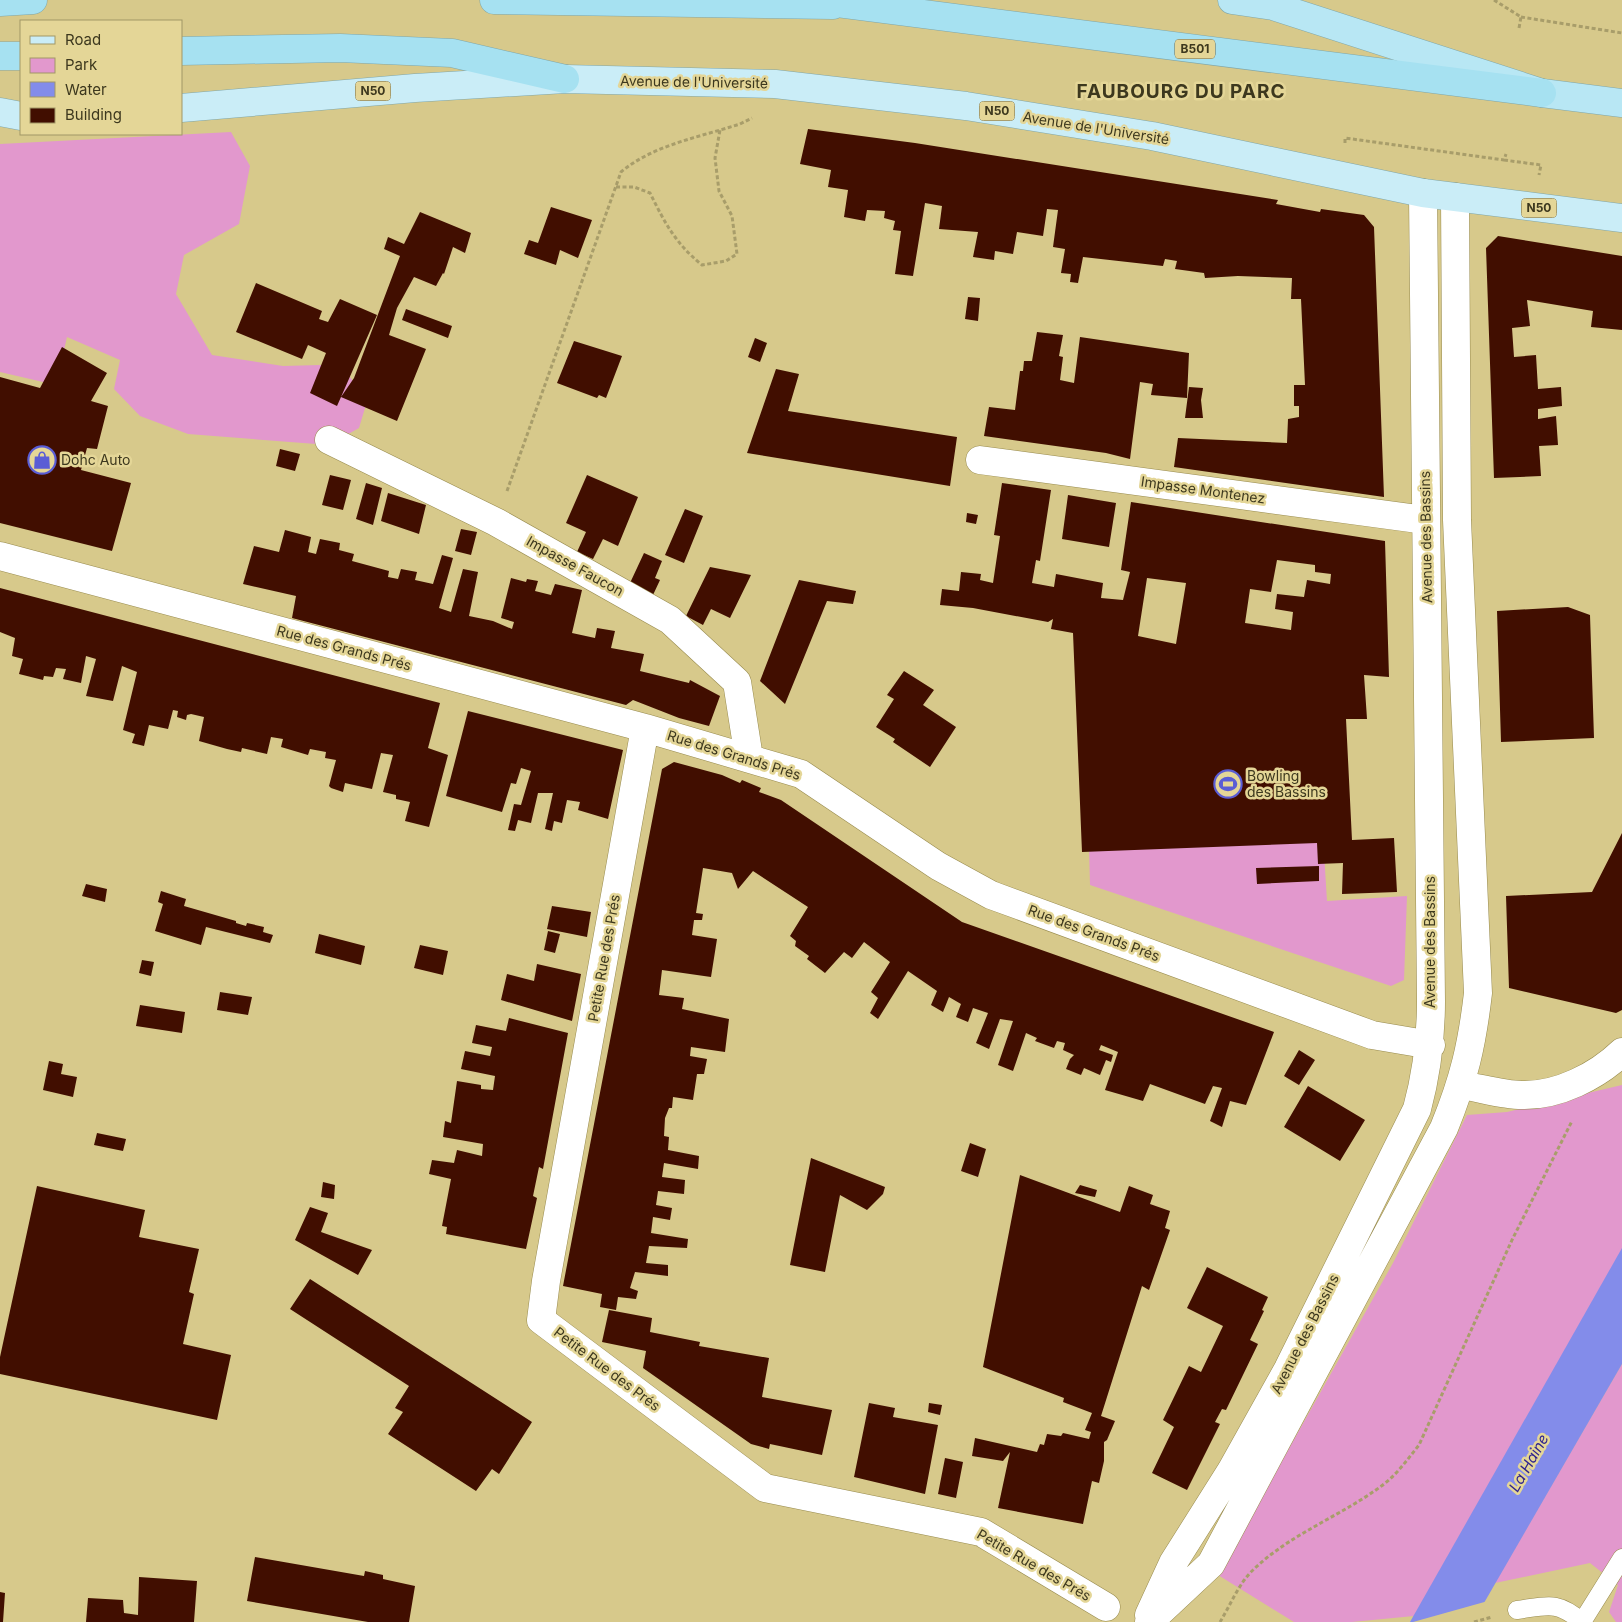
<svg xmlns="http://www.w3.org/2000/svg" width="1622" height="1622" font-family="Inter,sans-serif">
	<style>
		.green { fill: #e298cd }
		.water { fill: #838cea }
		.pier { fill: #d7c98b }
		.building { fill: #410e00; fill-rule: evenodd }
		.lines { fill: none; stroke-linecap: round; stroke-linejoin: round }
		.service-casing { stroke: #988b4e; stroke-width: 19 }
		.minor-casing { stroke: #988b4e; stroke-width: 29 }
		.primary-casing { stroke: #81a6a7; stroke-width: 29 }
		.trunk-casing { stroke: #81a6a7; stroke-width: 29 }
		.motorway-casing { stroke: #81a6a7; stroke-width: 29 }
		.path { stroke: #a89d6a; stroke-width: 3; stroke-dasharray: 4 2.5; stroke-linecap: butt }
		.service { stroke: #fff; stroke-width: 18 }
		.minor { stroke: #fff; stroke-width: 28 }
		.primary { stroke: #caedf7; stroke-width: 28 }
		.trunk { stroke: #b8e7f4; stroke-width: 28 }
		.motorway { stroke: #a6e1f1; stroke-width: 28 }
		.labels { text-anchor: middle; stroke-width: 5; stroke-linejoin: round; paint-order: stroke }
		.shield { fill: #e4d697; stroke: #6f6742; stroke-width: 1 }
		.shield-label { font-size: 12px; font-weight: bold; fill: #3d381e }
		.street-label { font-size: 14px; fill: #3d381e; stroke: #e4d697 }
		.poi-label { font-size: 14px; fill: #3d381e; stroke: #e4d697; text-anchor: start }
		.water-label { font-size: 15px; font-style: italic; fill: #2e238f; stroke: #e4d697 }
		.district-label { font-size: 19px; font-weight: bold; letter-spacing: 1px; fill: #3d381e; stroke: #e4d697 }
	</style>
	<rect width="100%" height="100%" fill="#d7c98b"/>
	<!-- green -->
	<path class="green" d="M231,132L250,166L239,224L184,255L176,294L212,355L283,366L320,365L348,375L368,398L359,428L329,445L188,434L140,416L114,389L120,360L67,337L56,385L0,372V144Z
		M1323,837L1327,901L1407,896L1404,980L1391,986L1090,885L1089,847Z
		M1622,1085V1255L1414,1616L1352,1622H1294L1218,1575L1393,1263L1467,1115L1507,1112Z
		M1622,1364V1622H1616L1609,1612L1618,1585L1590,1563L1495,1583Z"/>
	<!-- water -->
	<path class="water" d="M1622,1248V1364L1473,1622H1410Z"/>
	<!-- pier -->
	<path class="pier" d="M1488,1601L1476,1622H1413Z"/>
	<!-- building -->
	<path class="building" d="M808,129L915,143L1278,200L1276,204L1320,212L1321,209L1364,215L1374,227L1384,497L1174,467L1178,438L1287,443L1288,419L1299,417V406H1294V385H1305L1301,299H1291L1292,278L1238,276L1205,278L1204,273L1175,269L1177,261L1165,259L1163,266L1083,257L1078,283L1070,282L1071,274L1061,273L1065,249L1053,247L1058,210L1047,209L1043,236L1017,232L1013,254L995,251L994,260L973,257L978,232L939,229L942,206L925,203L913,276L895,274L901,231L893,230L895,221L884,218L885,211L867,210L865,221L844,217L848,190L828,187L831,170L800,164Z
		M551,207L592,220L578,258L560,250L556,265L524,254L529,240L538,243Z
		M420,212L471,233L465,253L453,247L444,274L443,273L436,286L414,277L397,308L389,335L426,349L397,421L341,397L337,406L310,393L326,353L308,345L302,359L236,332L256,283L322,311L319,319L328,322L340,299L377,315L341,397L354,378L400,256L384,249L388,237L404,244Z
		M1498,236L1622,256V330L1591,327L1593,311L1527,300L1530,326L1512,328L1514,357L1536,355L1538,389L1561,387L1562,406L1538,409V419L1556,416L1558,445L1539,446L1541,476L1494,478L1486,248Z
		M968,297L980,298L978,321L965,319Z
		M406,309L452,326L448,338L402,320Z
		M1037,332L1063,335L1059,356L1063,357L1060,380L1074,383L1080,337L1189,353L1187,398L1151,395L1153,384L1140,382L1130,459L1106,453L984,436L989,407L1015,410L1020,371H1023L1024,361H1032Z
		M755,338L767,343L760,362L748,357Z
		M574,341L622,356L606,398L599,395L597,398L557,383Z
		M62,347L107,373L91,401L108,406L97,449L87,448L81,470L131,483L112,551L0,523V377L40,388Z
		M776,369L799,374L788,411L957,437L950,486L747,453Z
		M1189,387L1203,388L1201,400L1203,418H1185Z
		M280,449L300,454L295,471L276,466Z
		M330,475L351,480L343,510L322,505Z
		M587,475L638,497L618,546L603,539L593,559L577,552L586,532L566,523Z
		M366,483L382,488L373,525L356,519Z
		M1002,483L1051,490L1040,561L1036,560L1032,583L1054,587L1056,574L1103,583L1101,598L1123,600L1130,572L1121,570L1131,502L1385,541L1389,677L1364,675L1367,719H1346L1352,840L1394,838L1397,892L1342,894L1343,863L1318,864L1317,843L1082,852L1073,633L1051,629L1053,619L1048,622L973,608L940,605L942,589L959,591L961,572L981,574L980,580L993,583L1000,536L994,535ZM1277,560L1315,565V572L1331,574L1330,584L1307,580L1304,597L1277,594L1275,609L1293,612L1291,630L1245,623L1250,589L1271,592ZM1147,578L1186,583L1176,644L1138,636Z
		M388,493L426,505L419,534L381,521Z
		M1068,495L1116,503L1109,547L1062,539Z
		M685,509L703,516L684,563L665,555Z
		M967,513L978,515L976,524L966,522Z
		M461,529L477,532L471,555L455,551Z
		M285,530L311,537L308,552L316,554L320,539L340,543L339,550L354,554L352,561L389,571L388,577L398,579L401,569L417,572L415,580L433,584L442,555L453,558L439,608L451,612L463,569L478,572L469,616L493,621L512,629L514,622L501,618L511,578L526,582L527,579L538,581L535,591L551,595L555,584L582,590L572,633L595,638L597,628L615,631L611,648L644,654L640,671L689,683L690,680L720,696L709,726L679,718L633,700L626,705L292,618L296,596L243,584L254,546L279,552Z
		M644,553L662,561L655,578L660,580L653,595L630,583Z
		M710,567L751,575L730,618L711,609L703,625L686,616Z
		M799,580L856,591L853,604L827,601L785,704L760,681Z
		M0,588L440,703L428,748L448,755L429,827L405,821L410,802L396,799V795L383,792L393,755L381,753L372,789L345,783L343,792L331,788L329,786L336,760L325,758L326,752L310,749L308,755L281,747L283,739L271,737L267,754L242,748L241,752L227,749L199,741L204,717L191,714L187,715L186,720L177,717L178,711L173,710L168,729L149,725L144,746L132,743L135,734L123,730L137,672L122,666L113,701L86,696L96,659L86,656L81,683L63,679L66,669L56,668L53,677L44,676L43,680L19,674L23,659L12,656L15,638L0,632Z
		M1568,607L1590,615L1594,738L1501,742L1497,611Z
		M904,671L934,690L923,705L956,727L930,767L893,742L895,739L876,727L894,699L887,695Z
		M468,711L623,750L608,819L578,810L580,802L567,800L562,823L554,821L552,831L545,829L553,793H538L531,823L518,820L515,831L508,830L514,804L521,805L531,771L521,768L516,784L511,783L502,812L446,796Z
		M674,762L722,775L740,783L742,780L761,788L759,792L781,800L962,922L1274,1032L1246,1105L1230,1101L1222,1127L1210,1121L1222,1088L1213,1086L1205,1104L1150,1084L1143,1101L1105,1090L1118,1052L1101,1045L1099,1050L1113,1055L1111,1062L1106,1060L1100,1075L1084,1068L1081,1075L1066,1069L1070,1059L1074,1055L1063,1050L1065,1043L1057,1041L1054,1048L1035,1041L1037,1038L1026,1033L1013,1071L998,1065L1013,1021L1000,1019L989,1049L976,1043L988,1013L973,1008L968,1022L956,1017L961,1004L949,997L943,1012L931,1005L937,991L908,971L878,1019L870,1013L878,998L871,992L890,962L864,942L852,958L844,952L825,973L807,959L809,956L795,946L796,941L790,936L808,907L753,871L738,889L732,873L703,868L696,913L703,914L702,920H694L692,935L717,939L711,977L662,970L659,995L684,998L682,1009L729,1019L725,1052L691,1047L690,1056L707,1059L704,1074H697L693,1100L673,1097L672,1108H669L665,1118L664,1136L669,1137L668,1150L699,1156L698,1169L664,1163L662,1177L685,1180L684,1194L658,1191L656,1205L672,1208L670,1220L653,1217L651,1233L688,1239L687,1248L649,1246L646,1263L668,1265V1276L635,1272L630,1288L638,1291L636,1299L618,1297L616,1310L600,1307L602,1294L563,1286L662,769Z
		M1622,833V1010L1616,1013L1509,988L1506,896L1592,892Z
		M1319,866V881L1257,884L1256,868Z
		M86,884L107,889L105,902L82,896Z
		M161,891L186,899L184,906L236,921V923L246,926L247,923L264,927L263,932L273,935L270,943L206,927L201,945L155,931L163,904L158,902Z
		M552,906L591,912L587,937L547,929Z
		M548,931L560,934L555,953L544,950Z
		M319,934L365,946L361,965L315,953Z
		M420,945L448,951L443,975L414,968Z
		M142,960L154,962L151,976L139,973Z
		M537,964L581,974L572,1021L501,1000L507,974L534,981Z
		M220,992L252,997L248,1015L217,1010Z
		M140,1005L185,1012L182,1033L136,1026Z
		M509,1018L568,1033L543,1169L539,1167L533,1196L537,1198L526,1249L446,1234L447,1227L442,1226L451,1179L429,1174L432,1160L454,1163L457,1150L482,1156L483,1144L443,1137L445,1121L451,1123L457,1081L481,1085V1089L493,1090L495,1076L461,1069L465,1051L490,1056L492,1047L472,1043L476,1025L506,1031Z
		M1299,1050L1315,1060L1299,1085L1284,1076Z
		M49,1061L63,1064L61,1074L77,1077L73,1097L43,1090Z
		M1308,1086L1365,1120L1340,1161L1284,1127Z
		M97,1133L126,1139L123,1151L94,1145Z
		M970,1143L986,1149L978,1177L961,1171Z
		M811,1158L885,1187L883,1194L867,1210L840,1195L825,1272L790,1265Z
		M1020,1175L1120,1212L1129,1186L1153,1195L1150,1204L1170,1211L1165,1228L1170,1230L1149,1290L1142,1286L1101,1416L1115,1421L1107,1440L1104,1442V1461L1099,1483L1092,1481L1083,1524L998,1508L1010,1452L1003,1461L972,1456L975,1438L1037,1452L1040,1444L1044,1445L1047,1434L1061,1436L1063,1433L1089,1439L1091,1432L1085,1430L1092,1413L1063,1402L1064,1398L983,1367Z
		M323,1182L335,1185L334,1199L321,1197Z
		M1080,1185L1097,1190L1095,1197L1075,1193Z
		M37,1186L145,1210L139,1237L199,1249L189,1292L194,1294L183,1344L231,1355L217,1420L0,1374V1357Z
		M310,1207L328,1213L321,1232L372,1250L358,1275L295,1240Z
		M1207,1267L1268,1297L1262,1310L1264,1311L1250,1340L1258,1344L1226,1410L1222,1409L1215,1422L1220,1424L1187,1490L1152,1473L1174,1427L1163,1420L1189,1366L1201,1372L1223,1326L1187,1308Z
		M310,1279L532,1422L499,1474L492,1469L476,1491L388,1434L403,1412L395,1408L409,1386L290,1309Z
		M609,1310L652,1318L650,1332L700,1342L699,1346L769,1358L762,1397L832,1410L822,1455L770,1444L769,1449L751,1444L643,1368L646,1351L602,1342Z
		M869,1403L895,1408L893,1417L938,1425L925,1494L854,1477Z
		M929,1403L942,1405L940,1415L928,1412Z
		M945,1458L963,1462L956,1498L938,1494Z
		M255,1557L364,1576L365,1571L383,1575V1579L415,1586L409,1622H368L247,1601Z
		M139,1577L197,1581L194,1622H86L88,1598L123,1600L124,1613L138,1615Z
		M0,1592L5,1593L3,1622H0Z"/>
	<g class="lines">
		<!-- service casing -->
		<g class="service-casing">
			<path id="service" d="M1517,1610C1547,1606 1557,1600 1582,1622
				M1582,1622L1622,1558"/>
		</g>
		<!-- minor casing -->
		<g class="minor-casing">
			<path id="minor" d="M329,440L496,522L670,620L737,682L749,758
				M980,460L1426,520
				M0,556L645,728L801,774L938,866L991,895L1372,1035L1431,1045
				M645,728L546,1281L541,1320L765,1488L981,1532L1106,1607
				M1461,1085C1481,1088 1502,1095 1522,1095C1558,1096 1597,1076 1622,1052
				M1149,1615L1173,1563L1231,1471L1288,1369L1417,1109C1427,1072 1431,1039 1431,1001L1423,193
				M1149,1622L1211,1564L1444,1128C1464,1079 1472,1045 1478,993L1457,520L1455,197"/>
		</g>
		<!-- primary casing -->
		<g class="primary-casing">
			<path id="primary" d="M181,108L415,88L565,79L775,84L966,106L1152,136L1423,193L1622,218
				M0,112L21,116"/>
		</g>
		<!-- trunk casing -->
		<g class="trunk-casing">
			<path id="trunk" d="M1232,0L1273,6L1542,93L1622,103"/>
		</g>
		<!-- motorway casing -->
		<g class="motorway-casing">
			<path id="motorway" d="M494,0L833,5
				M814,0L1542,93
				M0,2L33,0
				M181,51L340,48L452,53L565,79
				M0,56H21"/>
		</g>
		<!-- path -->
		<path class="path" d="M1494,0L1521,17L1519,28
			M1521,17L1622,33
			M1345,143V138L1504,160L1506,154
			M1504,160L1541,165L1539,175
			M616,187H634L650,193C665,223 675,243 702,265L726,261L737,254L732,216L719,191L715,158L720,130
			M507,491L621,172C653,145 700,137 740,124L752,118
			M1220,1622C1230,1606 1239,1583 1253,1570C1290,1534 1339,1517 1380,1487C1396,1476 1407,1460 1419,1445L1512,1240L1572,1121
			M1474,1622L1492,1617"/>
		<!-- service -->
		<use href="#service" class="service"/>
		<!-- minor -->
		<use href="#minor" class="minor"/>
		<!-- primary -->
		<use href="#primary" class="primary"/>
		<!-- trunk -->
		<use href="#trunk" class="trunk"/>
		<!-- motorway -->
		<use href="#motorway" class="motorway"/>
	</g>
	<!-- icons -->
	<defs>
		<g id="shop-ring" transform="scale(1.4375)"><circle r="9.5" fill="#e4d697" stroke="#5a5dd5" stroke-width="1.5"/><path d="M-5-2.5h2.3a2.7 3.5 0 0 1 5.4 0H5L5.5 6h-11ZM-1.5-2.5h3a1.5 2.3 0 0 0-3 0Z" fill="#5a5dd5"/></g>
		<g id="stadium-ring" transform="scale(1.4375)"><circle r="9.5" fill="#e4d697" stroke="#5a5dd5" stroke-width="1.5"/><path d="M0-5a6.5 5 0 1 0 0 10a6.5 5 0 1 0 0-10ZM-3.5-1.8h7v3.6h-7Z" fill="#5a5dd5"/></g>
	</defs>
	<g fill-rule="evenodd">
		<use href="#shop-ring" x="42" y="460"/>
		<use href="#stadium-ring" x="1228" y="784"/>
	</g>
	<g class="labels">
		<!-- shield labels -->
		<g class="shield">
			<rect x="1175" y="39.5" width="40" height="19" rx="4"/>
			<rect x="355.5" y="81.5" width="35" height="19" rx="4"/>
			<rect x="979.5" y="101.5" width="35" height="19" rx="4"/>
			<rect x="1521.5" y="198.5" width="35" height="19" rx="4"/>
		</g>
		<g class="shield-label">
			<text x="1195" y="53">B501</text>
			<text x="373" y="95">N50</text>
			<text x="997" y="115">N50</text>
			<text x="1539" y="212">N50</text>
		</g>
		<!-- street labels -->
		<g class="street-label">
			<text transform="translate(694 82) rotate(1)" y="5">Avenue de l'Université</text>
			<text transform="translate(1096 128) rotate(9)" y="5">Avenue de l'Université</text>
			<text transform="translate(1203 490) rotate(8)" y="5">Impasse Montenez</text>
			<text transform="translate(1426 537) rotate(-91)" y="5">Avenue des Bassins</text>
			<text transform="translate(575 566) rotate(29)" y="5">Impasse Faucon</text>
			<text transform="translate(344 648) rotate(15)" y="5">Rue des Grands Prés</text>
			<text transform="translate(734 755) rotate(17)" y="5">Rue des Grands Prés</text>
			<text transform="translate(1094 933) rotate(20)" y="5">Rue des Grands Prés</text>
			<text transform="translate(1430 942) rotate(-90)" y="5">Avenue des Bassins</text>
			<text transform="translate(604 958) rotate(-80)" y="5">Petite Rue des Prés</text>
			<text transform="translate(1305 1334) rotate(-63)" y="5">Avenue des Bassins</text>
			<text transform="translate(607 1369) rotate(37)" y="5">Petite Rue des Prés</text>
			<text transform="translate(1034 1565) rotate(30)" y="5">Petite Rue des Prés</text>
		</g>
		<!-- poi labels -->
		<g class="poi-label">
			<text x="61" y="465">Dohc Auto</text>
			<text x="1247" y="781">Bowling<tspan x="1247" dy="16">des Bassins</tspan></text>
		</g>
		<!-- water labels -->
		<g class="water-label">
			<text transform="translate(1529 1463) rotate(-60)" y="5">La Haine</text>
		</g>
		<!-- district labels -->
		<g class="district-label">
			<text x="1181" y="98">FAUBOURG DU PARC</text>
		</g>
	</g>
	<!-- legend -->
	<rect x="20" y="20" width="162" height="115" fill="#e4d697" stroke="#a19767"/>
	<rect x="30" y="36" width="25" height="8" fill="#caedf7" stroke="#a19767"/>
	<text x="65" y="45" font-size="15" fill="#3d381e">Road</text>
	<rect x="30" y="58" width="25" height="15" fill="#e298cd" stroke="#a19767"/>
	<text x="65" y="70" font-size="15" fill="#3d381e">Park</text>
	<rect x="30" y="82" width="25" height="15" fill="#838cea" stroke="#a19767"/>
	<text x="65" y="95" font-size="15" fill="#3d381e">Water</text>
	<rect x="30" y="108" width="25" height="15" fill="#410e00" stroke="#a19767"/>
	<text x="65" y="120" font-size="15" fill="#3d381e">Building</text>
</svg>
